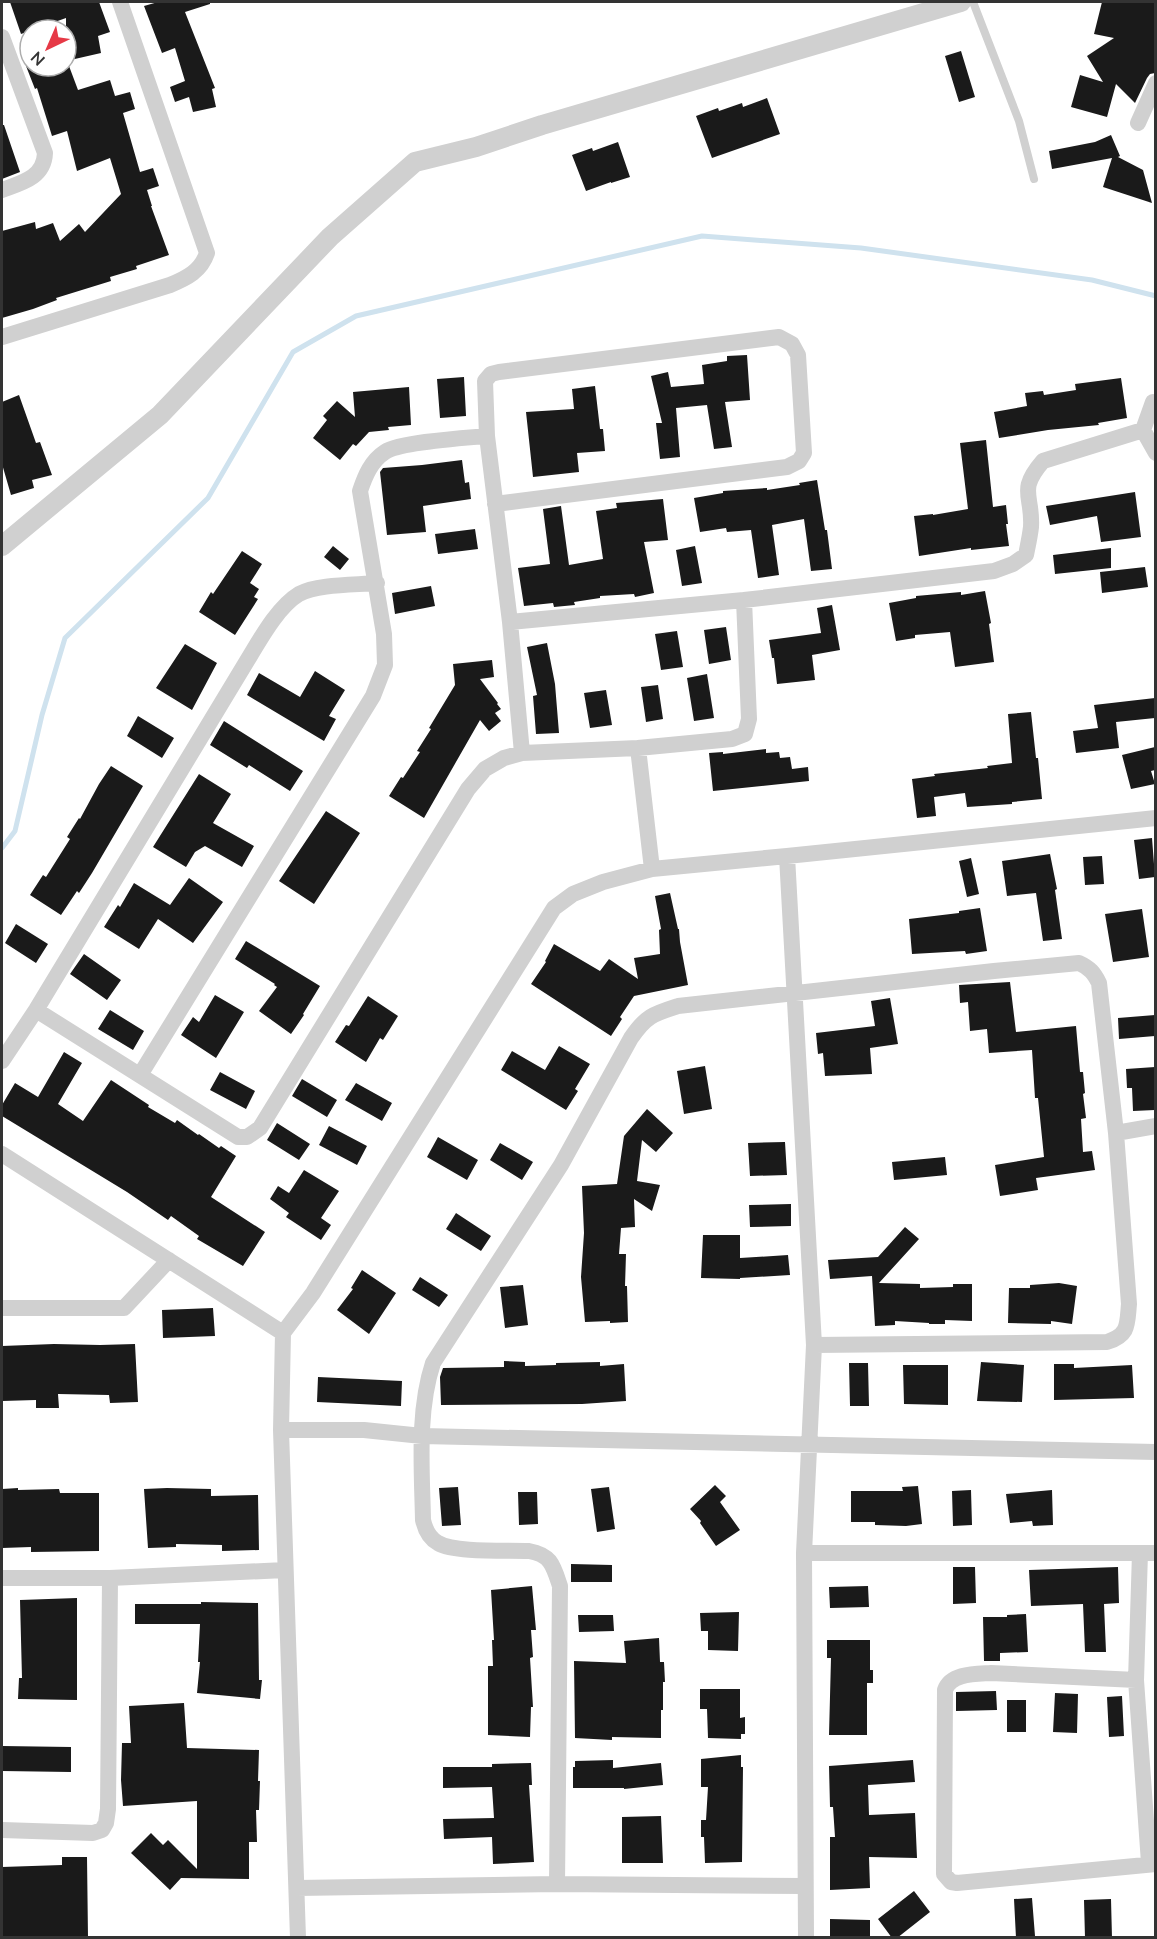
<svg xmlns="http://www.w3.org/2000/svg" width="1157" height="1939" font-family="'Nunito Sans',sans-serif">
	<style>
		.lines { fill: none; stroke-linecap: round; stroke-linejoin: round }
		.stream { stroke: #cfe2ee; stroke-width: 5 }
		.building { fill: #1a1a1a }
		.service { stroke: #d0d0d0; stroke-width: 8 }
		.minor { stroke: #d0d0d0; stroke-width: 16 }
		.tertiary { stroke: #d0d0d0; stroke-width: 20 }
	</style>
	<rect width="100%" height="100%" fill="#fff"/>
	<g class="lines">
		<!-- stream -->
		<path class="stream" d="M2,848L15,831L42,715L65,638L208,498L293,352L356,316L702,236L861,248L1092,280L1156,296"/>
	</g>
	<!-- building -->
	<path class="building" d="M10,2H99L110,32L98,36L101,53L66,61V18L21,34Z
		M158,2H210V4L185,12L215,88L212,89L216,107L193,112L189,97L175,102L170,87L185,81L175,48L162,53L144,6Z
		M1102,2H1155V73L1150,74L1147,78L1135,103L1116,84L1107,117L1071,107L1080,75L1103,82L1087,56L1114,38L1094,34Z
		M961,51L975,97L959,102L945,56Z
		M26,66H69L78,90L110,80L115,96L130,92L135,109L123,113L140,172L153,168L159,186L147,190L152,206H151L169,255L136,266L137,269L110,277L111,281L56,298L57,300L33,309L2,318V231L35,222L36,229L53,223L60,241L79,224L85,232L121,194L110,158L77,171L67,131L52,136L37,88L35,89Z
		M767,98L780,134L712,158L696,116L718,108L719,111L742,103L743,107Z
		M2,125H4L20,172L2,179Z
		M1111,135L1120,156L1118,157L1143,170L1152,203L1103,187L1112,158L1052,169L1049,151L1095,142Z
		M618,142L630,177L611,183V182L586,191L572,155L592,148L593,151Z
		M747,355L750,400L725,402L732,447L714,449L707,405L676,408L680,457L660,459L656,423H662L651,376L668,372L671,387L704,384L702,365L727,361V356Z
		M464,377L466,416L440,418L437,379Z
		M1121,378L1127,418L1098,423L1099,425L1048,430L999,438L994,412L1027,406L1025,393L1043,391L1044,395L1076,390L1075,384Z
		M595,386L600,429H603L605,451L577,453L579,472L533,477L526,412L574,409L572,389Z
		M409,387L411,425L388,427L389,430L369,432L356,446L353,444L340,460L313,438L327,420L323,416L337,401L355,417L353,392Z
		M19,395L36,443L40,442L52,475L32,480L34,488L11,495L2,464V402Z
		M986,440L993,507L1006,505L1008,524H1006L1009,546L971,550V548L919,556L914,516L933,514V515L968,509L960,443Z
		M462,460L465,483L469,482L471,499L423,506L426,532L387,535L380,472L383,468L422,465Z
		M817,480L825,530H827L832,569L811,571L804,519L772,525L779,575L758,578L751,530L727,532L726,528L700,532L694,498L723,493V491L767,488V490L800,485L799,483Z
		M1135,492L1141,537L1101,542L1097,516L1050,525L1046,506Z
		M663,499L668,540L644,542L654,593L635,597L634,594L600,596V598L574,602L575,605L554,607L553,603L524,606L518,568L550,564L543,509L561,506L569,565L603,559L596,511L617,508L616,503Z
		M475,529L478,549L438,554L435,534Z
		M333,546L349,559L340,570L324,557Z
		M695,546L702,583L682,586L676,550Z
		M1111,548V568L1055,574L1053,555Z
		M242,551L262,564L250,583L259,589L254,597L258,599L235,635L199,612L211,592L213,594Z
		M1145,567L1148,587L1102,593L1100,572Z
		M431,586L435,606L395,614L392,593Z
		M985,591L991,623L989,624L994,662L955,667L950,632L915,635V638L896,641L889,603L916,598V596L961,592V595Z
		M832,605L840,650L812,655L815,680L777,684L774,658H772L769,640L821,633L817,608Z
		M726,627L731,660L709,664L704,630Z
		M677,631L683,667L661,670L655,634Z
		M547,643L555,684L559,733L536,734L533,696L537,695L527,647Z
		M185,644L217,663L192,710L156,688Z
		M492,660L494,677L480,679L498,703L497,704L501,709L495,713L501,721L489,731L480,720L424,818L389,796L401,777L403,778L420,752L417,751L431,729L429,728L455,685L453,664Z
		M315,671L345,690L329,716L336,719L324,741L247,695L259,673L300,697Z
		M707,674L714,718L694,721L687,678Z
		M658,685L663,719L646,722L641,687Z
		M606,690L612,725L590,728L584,693Z
		M1155,698V718L1116,722L1119,748L1076,753L1073,731L1098,728L1094,705Z
		M1031,712L1036,758H1038L1042,799L1012,802V804L967,807L965,793L934,797L936,816L917,818L912,779L935,776L934,774L988,768L987,766L1012,763L1008,714Z
		M138,716L174,738L162,758L127,736Z
		M224,721L303,771L290,791L249,765L247,768L210,745Z
		M1155,747V770L1151,771L1155,784L1131,789L1122,755Z
		M766,749V753L779,752L780,758L790,757L792,769L808,767L809,781L713,791L709,753L723,752V754Z
		M111,766L143,786L92,873L79,893L77,891L61,915L30,895L43,875L46,877L70,839L67,837L79,818L80,819L99,784Z
		M199,774L231,794L213,823L254,846L242,867L205,846L195,852L186,867L153,847Z
		M326,811L360,833L314,904L279,881Z
		M1152,838L1155,877L1139,879L1134,840Z
		M1050,854L1057,889L1055,890L1062,939L1043,941L1036,893L1007,896L1002,861Z
		M1102,856L1104,884L1085,885L1083,857Z
		M971,858L979,894L967,897L959,861Z
		M189,878L223,902L193,943L158,919L139,949L104,927L118,905L120,907L134,883L170,905Z
		M670,893L678,929H679L680,942L688,985L634,996L620,1017L622,1019L611,1036L531,984L546,962L545,961L554,944L600,971L609,959L638,979L634,958L660,954L659,930L661,929L655,896Z
		M980,908L987,951L966,954L965,951L912,954L909,919L959,913V911Z
		M1142,909L1149,957L1113,962L1105,914Z
		M16,924L48,944L36,963L5,943Z
		M246,941L320,986L303,1014L304,1015L291,1034L259,1011L277,987L274,985L275,984L235,959Z
		M84,954L121,980L107,1000L70,974Z
		M1010,982L1016,1032L1076,1026L1080,1072H1083L1085,1093L1083,1094L1086,1118L1081,1119L1083,1152L1092,1151L1095,1170L1036,1178L1038,1190L1000,1196L995,1165L1044,1157L1038,1098H1035L1032,1050L989,1053L987,1029L970,1031L968,1002L960,1003L959,985Z
		M215,995L244,1012L216,1058L181,1035L193,1017L199,1022Z
		M368,996L398,1016L383,1040L380,1038L366,1062L335,1042L346,1025L349,1026Z
		M890,998L898,1044L870,1048L872,1074L825,1076L823,1053L818,1054L816,1033L875,1026L871,1001Z
		M110,1010L144,1031L133,1050L98,1029Z
		M1155,1015V1036L1119,1039L1118,1018Z
		M559,1046L590,1064L575,1089L578,1091L566,1110L501,1070L512,1051L545,1070Z
		M64,1052L82,1063L58,1104L83,1121L111,1080L149,1105L148,1107L175,1123L177,1120L198,1135L199,1134L219,1148L221,1146L236,1156L211,1197L265,1232L243,1266L197,1239L199,1236L171,1216L168,1220L127,1192L2,1116V1105L15,1083L38,1097Z
		M705,1066L712,1109L684,1114L677,1071Z
		M1155,1067V1110L1133,1111L1132,1088H1127L1126,1069Z
		M220,1072L255,1091L246,1109L210,1090Z
		M302,1079L337,1100L327,1117L292,1096Z
		M356,1083L392,1103L382,1121L345,1100Z
		M647,1109L673,1133L656,1152L642,1140L637,1181L660,1185L652,1211L634,1199L635,1227L621,1228L619,1254H626L625,1286H627L628,1322L610,1323V1321L585,1322L581,1277L584,1233L582,1186L617,1184L624,1136Z
		M277,1123L310,1144L299,1160L267,1140Z
		M329,1126L367,1146L357,1165L319,1145Z
		M438,1137L478,1160L467,1180L427,1157Z
		M785,1142L787,1175L750,1176L748,1143Z
		M500,1143L533,1162L522,1180L490,1160Z
		M945,1157L947,1175L894,1180L892,1162Z
		M304,1170L339,1191L321,1218L331,1225L321,1240L286,1217L289,1213L270,1199L278,1186L289,1193Z
		M791,1204V1226L750,1227L749,1205Z
		M456,1213L491,1236L481,1251L446,1229Z
		M905,1227L919,1239L879,1283L920,1284V1288L953,1287V1284H972V1321L945,1320V1324H929V1323L895,1321V1325L875,1326L872,1276L830,1279L828,1260L878,1257Z
		M703,1235H740V1258L788,1255L790,1275L740,1278V1279L701,1278Z
		M362,1270L396,1293L369,1334L337,1310L353,1289L351,1288Z
		M420,1277L448,1295L439,1307L412,1290Z
		M1059,1283L1077,1286L1072,1324L1051,1321V1324L1008,1323L1009,1288H1030V1285Z
		M523,1285L528,1325L505,1328L500,1287Z
		M213,1308L215,1336L163,1338L162,1310Z
		M54,1344L100,1345L135,1344L138,1402L110,1403L109,1395L58,1394L59,1408H36V1400L2,1401V1346Z
		M504,1361L525,1362V1366L556,1365V1363L600,1362V1366L624,1364L626,1401L582,1404L441,1405L440,1377L443,1368L504,1367Z
		M981,1362L1024,1365L1022,1402L977,1401Z
		M849,1363H868L869,1406H850Z
		M1054,1364H1074V1368L1132,1365L1134,1398L1054,1400Z
		M903,1365H948V1405L904,1404Z
		M318,1377L402,1381L401,1406L317,1402Z
		M715,1485L726,1496L720,1502L740,1530L716,1546L700,1523L701,1521L690,1509Z
		M918,1486L922,1524L906,1526L875,1525V1522H851V1491H903L902,1487Z
		M458,1487L461,1525L442,1526L439,1488Z
		M609,1487L615,1529L597,1532L591,1489Z
		M18,1488V1490L59,1489L60,1493H99V1551L31,1552V1547L2,1548V1489Z
		M167,1488L211,1489V1496L258,1495L259,1550L222,1551V1545L176,1544V1547L148,1548L144,1489Z
		M971,1490L972,1525L953,1526L952,1491Z
		M1052,1490L1053,1525L1033,1526L1032,1521L1010,1523L1006,1494Z
		M518,1492H537L538,1524L519,1525Z
		M571,1564L612,1565V1582H571Z
		M953,1567H975L976,1603L953,1604Z
		M1118,1567L1119,1603L1104,1604L1106,1652H1085L1083,1604L1031,1606L1029,1570Z
		M532,1586L536,1630H531L533,1657L530,1658L533,1707H531L530,1737L488,1735V1666H493L492,1640H494L491,1590Z
		M868,1586L869,1607L830,1608L829,1587Z
		M77,1598V1700L18,1699L19,1678H22L20,1600Z
		M201,1602L258,1603L259,1680H262L260,1699L197,1693L200,1662H198L200,1624H135V1604H201Z
		M739,1612L738,1651L708,1650V1631H701L700,1613Z
		M1026,1614L1028,1652L1000,1653V1661H984L983,1617H1007V1615Z
		M578,1615H613L614,1631L579,1632Z
		M659,1638L660,1662H664L665,1682H663V1710H661V1738L612,1737V1740L575,1738L574,1661L626,1663L624,1641Z
		M827,1640H870V1670H873V1683H867V1735H829L831,1658H827Z
		M700,1689H740V1718L745,1717V1734H741V1739L708,1738L707,1709H700Z
		M996,1691L997,1710L956,1711V1692Z
		M1055,1693L1078,1694L1077,1733L1053,1732Z
		M1122,1696L1124,1736L1109,1737L1107,1697Z
		M1007,1700H1026V1732H1007Z
		M184,1703L187,1748L259,1750L258,1781H260L259,1810H256L257,1842H249V1879L181,1878L170,1890L131,1853L151,1833L163,1845L168,1840L197,1869V1801L123,1806L121,1780L122,1743H131L129,1706Z
		M2,1746L71,1747V1772L2,1771Z
		M741,1755V1767H743L742,1862L705,1863L704,1837H701V1820H706L708,1787H701V1759Z
		M613,1760V1768L661,1763L663,1785L624,1789V1788H573V1767H575V1761Z
		M913,1760L915,1782L868,1785L869,1815L915,1813L917,1858L869,1857L870,1888L830,1890V1837H835L833,1807H830L829,1766Z
		M531,1763L532,1785H529L534,1862L493,1864L492,1837L444,1839L443,1819L494,1818L492,1787L443,1788V1767H492V1764Z
		M661,1816L663,1863H622V1817Z
		M62,1857H87L88,1938H2V1867L62,1865Z
		M914,1891L930,1912L897,1938H892L878,1919Z
		M1032,1898L1035,1936L1016,1938L1014,1899Z
		M1111,1899L1112,1938H1085L1084,1900Z
		M830,1919L870,1920V1938H830Z"/>
	<g class="lines">
		<!-- service -->
		<path class="service" d="M973,2L1019,121L1034,179"/>
		<!-- minor -->
		<path class="minor" d="M2,37L45,153C44,178 21,183 2,190
			M1138,123L1156,83
			M2,337L170,285C187,278 201,271 207,253L120,2
			M1153,402L1143,430L1156,453
			M495,504L787,467L799,461L804,453L798,355L792,344L779,337L499,372L491,374L485,381L487,436L510,622L522,753
			M510,622L744,600
			M638,748L652,869
			M787,856L814,1345L804,1553L806,1938
			M36,1010L238,1137H247L260,1128L468,789L485,769L504,758L522,753L638,748L732,739L745,734L749,719L744,600L994,571L1013,564L1026,555C1028,545 1030,536 1031,527C1033,495 1017,491 1043,461L1143,430
			M2,1061L36,1010L250,656C262,636 279,606 299,594C317,584 355,585 377,583
			M140,1075L373,696L385,665L384,634L360,491C365,476 371,461 385,452C400,442 465,438 487,436
			M1116,1133L1156,1126
			M2,1154L283,1333L281,1430L298,1938
			M2,1308H124L169,1260
			M283,1333L313,1293L554,908L573,894L603,882L652,869L787,856L1156,818
			M281,1430H364L422,1436L1156,1452
			M804,1553H1156
			M1140,1553L1136,1680L1149,1863
			M2,1578H110L285,1570
			M1136,1680L991,1673C976,1674 951,1673 945,1690L944,1874L951,1882L957,1883L1156,1864
			M2,1830L93,1833L102,1830L106,1823L108,1809L110,1578
			M557,1884L560,1586C553,1565 551,1555 529,1551C507,1550 455,1553 438,1543C429,1538 425,1529 423,1520C422,1470 417,1411 433,1363L561,1165L631,1038C646,1016 653,1014 678,1006L994,971L1079,963C1090,968 1094,973 1099,983L1116,1133L1129,1304C1127,1325 1129,1335 1107,1342L814,1345
			M297,1888L557,1884L804,1886"/>
		<!-- tertiary -->
		<path class="tertiary" d="M2,546L160,415L330,237L415,162L476,147L542,125L961,2"/>
	</g>
	<!-- border -->
	<rect width="1157" height="1939" fill="none" stroke="#333333" stroke-width="6"/>
	<!-- north arrow -->
	<g transform="translate(48 48) rotate(224)"><circle r="28" fill="#ffffff" stroke="#adadad" stroke-width="1.5"/>
	<path d="M0-4.5L10 22L0 15L-10 22Z" fill="#e63946"/>
	<text y="-9" font-size="16" font-weight="bold" text-anchor="middle" fill="#333333">N</text>
	</g>
</svg>
